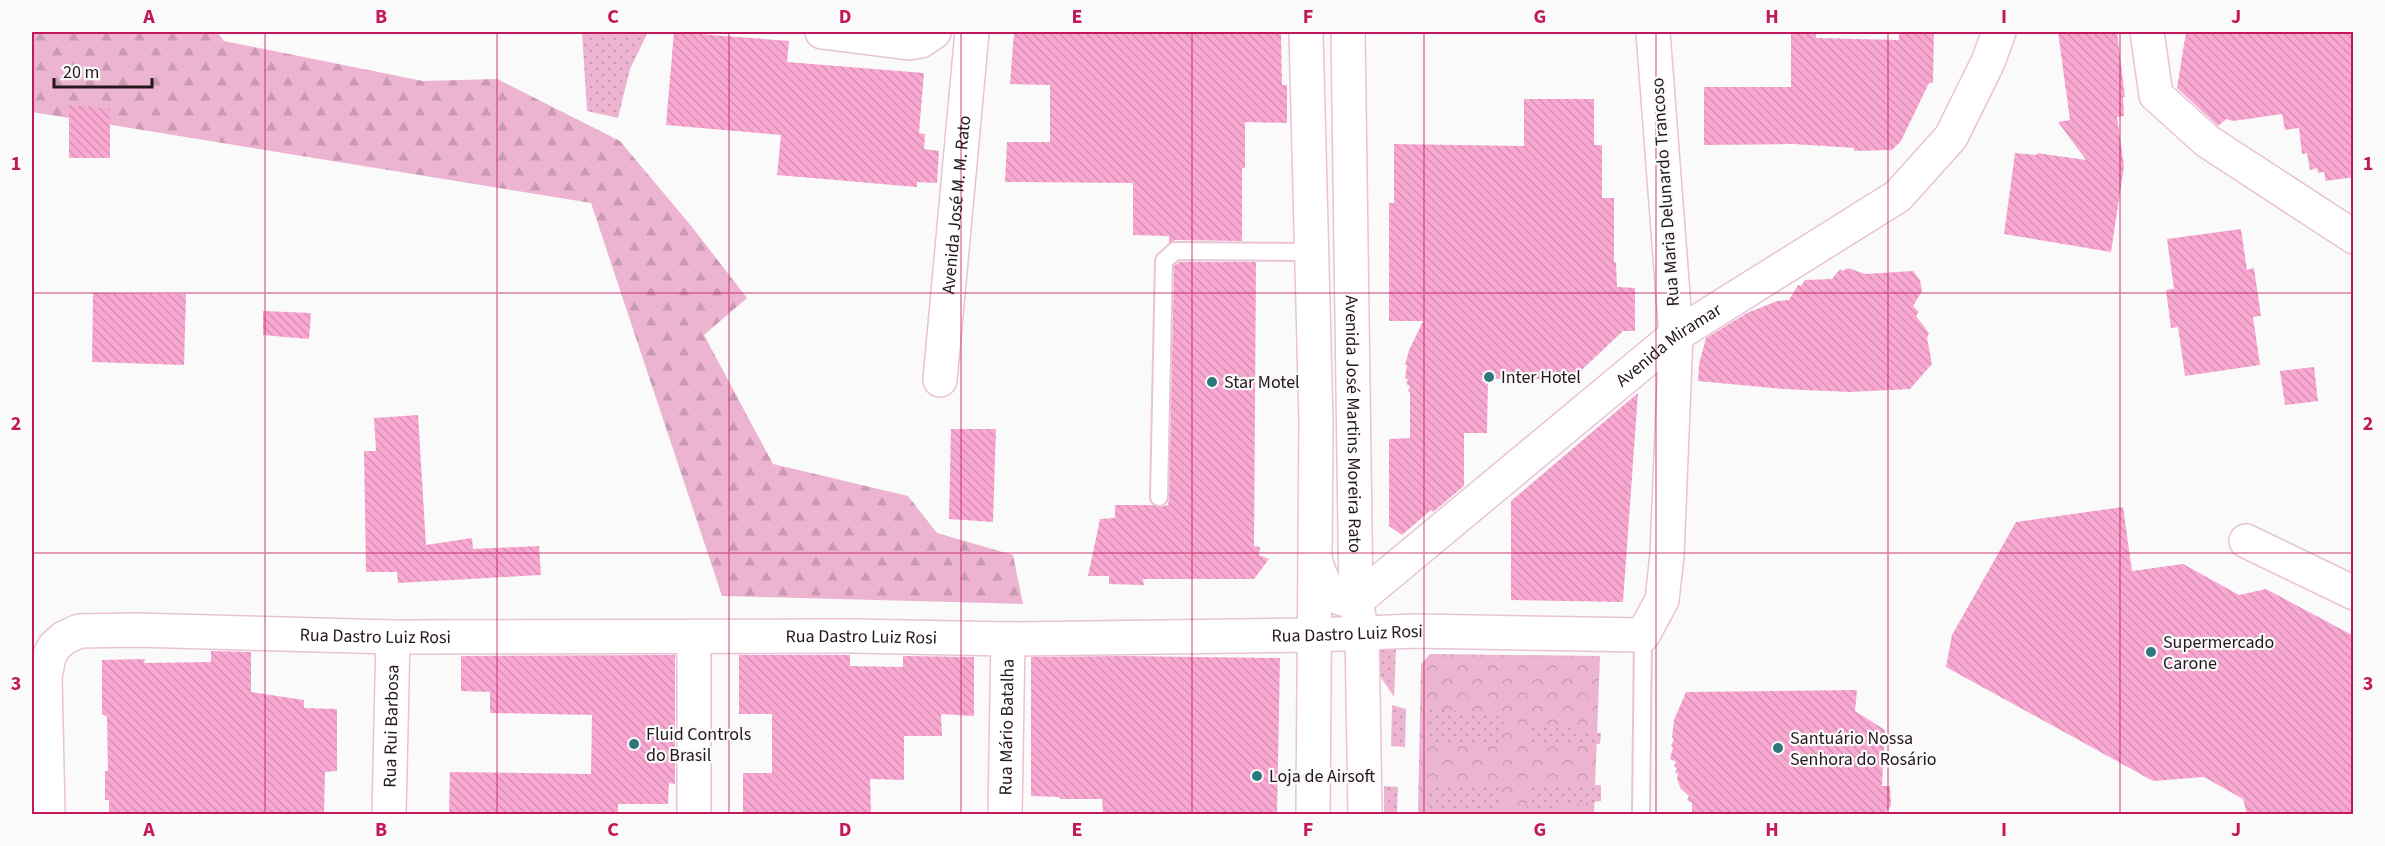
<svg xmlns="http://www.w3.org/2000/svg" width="2385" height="846" font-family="'Source Sans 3',sans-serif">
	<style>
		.forest { fill: url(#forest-firs) }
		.park { fill: url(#park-crowns) }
		.garden { fill: url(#garden-dots) }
		.building { fill: url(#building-back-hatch) }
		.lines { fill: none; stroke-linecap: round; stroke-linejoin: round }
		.lane-casing { stroke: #e8c3d5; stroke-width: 20 }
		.street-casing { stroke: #e8c3d5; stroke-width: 36 }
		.secondary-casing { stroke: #e8c3d5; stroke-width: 36 }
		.lane { stroke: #fff; stroke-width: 16 }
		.street { stroke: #fff; stroke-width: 33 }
		.secondary { stroke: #fff; stroke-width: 33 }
		.grid { fill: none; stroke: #c2185b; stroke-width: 1.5; stroke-opacity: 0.55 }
		.poi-dot { fill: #2e777d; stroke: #fafafa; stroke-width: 2 }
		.labels { text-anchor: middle; stroke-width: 4.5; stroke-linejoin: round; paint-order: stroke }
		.street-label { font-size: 18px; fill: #25171e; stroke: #fafafa }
		.poi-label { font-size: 18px; fill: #25171e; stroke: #fafafa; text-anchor: start }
		.neatline { fill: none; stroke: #c2185b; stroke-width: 2 }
		.grid-label { font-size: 20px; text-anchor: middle; font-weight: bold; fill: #c2185b }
	</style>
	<defs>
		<pattern id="forest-firs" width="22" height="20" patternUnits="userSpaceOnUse" patternTransform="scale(1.5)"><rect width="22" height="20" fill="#ecb4d0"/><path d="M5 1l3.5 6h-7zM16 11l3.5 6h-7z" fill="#ca9ab2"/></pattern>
		<pattern id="park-crowns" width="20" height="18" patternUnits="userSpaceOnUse" patternTransform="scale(1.5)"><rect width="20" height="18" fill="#ecb4d0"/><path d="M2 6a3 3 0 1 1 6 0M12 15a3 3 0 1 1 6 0" fill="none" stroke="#ca9ab2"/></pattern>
		<pattern id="garden-dots" width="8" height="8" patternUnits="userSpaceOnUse" patternTransform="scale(1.5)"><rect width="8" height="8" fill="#ecb4d0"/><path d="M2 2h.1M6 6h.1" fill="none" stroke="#ca9ab2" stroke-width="1.8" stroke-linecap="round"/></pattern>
		<pattern id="building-back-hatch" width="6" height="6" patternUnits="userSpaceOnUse" patternTransform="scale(1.5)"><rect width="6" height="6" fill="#f9a8d2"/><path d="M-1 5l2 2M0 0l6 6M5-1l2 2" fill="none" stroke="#d590b4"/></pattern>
	</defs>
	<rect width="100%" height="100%" fill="#fafafa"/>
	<!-- forest -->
	<path class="forest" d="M32,32H217L224,41L423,81L497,79L620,141L692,227L747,298L704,335L773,464L908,496L937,533L1013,555L1023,604L722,596L591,203L32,112Z"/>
	<!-- park -->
	<path class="park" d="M1430,654L1600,656L1594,814H1418L1421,664Z"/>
	<!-- garden -->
	<path class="garden" d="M582,32H648L630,69L618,118L587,111Z
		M1374,642L1396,646L1394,697L1372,664Z
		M1392,705L1406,709L1405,747L1391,746Z
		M1430,708L1504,717L1502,744L1428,745Z
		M1529,722L1601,733L1600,744H1529Z
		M1601,785V801L1527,811L1528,787Z
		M1384,786L1398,787L1397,814H1384Z
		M1428,786L1501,787L1500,814H1429Z"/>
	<!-- building -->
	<path class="building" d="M674,32L789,41L787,62L924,73L919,133L925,134L924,149L939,151L937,183L917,182V187L777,175L781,135L666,125Z
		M1014,32H1281L1282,85H1287V123L1245,122V168H1242V241L1175,240L1169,243V236L1133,235V183L1005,182L1007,142H1050V85L1010,84Z
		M1791,32H1816V38L1899,40V32H1934L1933,83H1929L1901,141L1892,150L1854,151V148L1794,144L1704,145V87H1791Z
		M2058,32H2117L2125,97H2123L2124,116L2117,117L2124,166L2111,252L2004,234L2015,153L2037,155V153L2086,160L2058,122L2070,120Z
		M2186,32H2354V177L2326,181L2324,172L2318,173L2317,168L2310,170L2307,153L2302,154L2299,128L2285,130L2282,114L2233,121L2226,119L2218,126L2177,88Z
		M1524,99H1594V145H1602V198H1614V262H1616L1617,287L1635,288V331H1623L1570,381L1554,379H1488L1487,433H1464V486L1433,512L1431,510L1402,535L1389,526V439L1410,438V392L1408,391L1410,386L1406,384L1408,380L1405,378L1407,365H1405L1409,350L1423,321H1389V203H1394V144L1524,146Z
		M69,105L110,109V158H69Z
		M2241,229L2247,270L2254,268L2261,316L2253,317L2260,365L2185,376L2178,327L2171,328L2166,290L2174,289L2167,239Z
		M1179,262H1256L1254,546L1260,547L1259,555L1269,559L1254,579H1143L1144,585L1109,584V576H1088L1100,519L1115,518V505H1152L1159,507L1168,505L1169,498L1174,266Z
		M1848,268L1865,274L1913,271L1920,280L1922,291L1913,306L1919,312L1916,316L1929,333L1927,338L1932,364L1910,389L1850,392L1784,389L1698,381L1699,364L1706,338L1747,313L1777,301L1789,300L1798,285L1801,286L1805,280L1832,279L1840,269L1843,271Z
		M93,293L186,294L184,365L92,362Z
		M263,311L311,313L309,339L263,335Z
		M2314,367L2318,401L2285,405L2280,371Z
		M1638,393L1623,602L1511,600V501Z
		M418,415L426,545L472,538L473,549L539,546L541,575L398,583L397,572H366L364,451H376L374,418Z
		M951,429H996L993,522L949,519Z
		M2123,507L2132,571L2183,564L2239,595L2266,589L2354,636V814H2247L2243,799L2204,777L2153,781L1946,667L1952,635L2016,522Z
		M211,651L251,652V692L304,700V708L337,709V771L325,772L324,814H109V800H105V771H108L107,717L102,714V660L145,659L144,663L211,662Z
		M675,655V784L669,783L668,804H618V814H449L450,772L591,774L592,715L490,713V692L461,691V656Z
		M739,655H850V666L903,667V656L974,657V716L941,714L942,736H904V780L870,779L871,814H743V773H772V714H739Z
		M1122,656L1280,658L1277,814H1103L1102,799H1060L1059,797L1031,796V657Z
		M1857,690L1855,711L1885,730L1882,786H1890L1891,806L1884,814H1692V803L1687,800L1689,796L1681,789L1677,779L1678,774L1675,772L1677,768L1674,766L1676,762L1670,759L1673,747L1671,746L1674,739L1672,738L1674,720L1686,692Z"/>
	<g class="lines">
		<!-- lane casing -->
		<g class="lane-casing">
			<path id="lane" d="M1159,497L1164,261L1175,251L1312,252
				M1641,814L1643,635"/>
		</g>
		<!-- street casing -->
		<g class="street-casing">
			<g id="street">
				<path d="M822,32L909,43L921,41L934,32"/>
				<path d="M2147,32L2156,95L2207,141L2354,237"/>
				<path id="s1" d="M940,380L972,32"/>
				<path d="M2246,541L2354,593"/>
				<path id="s2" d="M1315,560C1324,585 1327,600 1356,601L1676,335L1898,196L1951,137L1988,62L1999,32"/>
				<path d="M694,637V814"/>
				<path id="s3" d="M48,814L45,677L49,657L54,647L64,638L79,631L136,630L393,637L853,636L1008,639L1315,635L1416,631L1643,635L1662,600L1667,555L1676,335L1653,32"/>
				<path id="s4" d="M389,814L393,637"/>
				<path id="s5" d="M1005,814L1008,639"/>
			</g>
		</g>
		<!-- secondary casing -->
		<g class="secondary-casing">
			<g id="secondary">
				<path d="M1306,32L1316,422L1313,814"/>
				<path id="s6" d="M1348,32L1356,601L1362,632L1365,814"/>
			</g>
		</g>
		<!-- lane -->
		<use href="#lane" class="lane"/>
		<!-- street -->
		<use href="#street" class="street"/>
		<!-- secondary -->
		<use href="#secondary" class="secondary"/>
	</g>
	<!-- grid -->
	<path class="grid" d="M265,32V814M497,32V814M729,32V814M961,32V814M1192,32V814M1424,32V814M1656,32V814M1888,32V814M2120,32V814M32,293H2354M32,553H2354"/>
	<!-- markers -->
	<g class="poi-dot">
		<circle cx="1489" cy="377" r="6"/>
		<circle cx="1212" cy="382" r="6"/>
		<circle cx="2151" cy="652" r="6"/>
		<circle cx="634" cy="744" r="6"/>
		<circle cx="1778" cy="748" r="6"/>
		<circle cx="1257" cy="776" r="6"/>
	</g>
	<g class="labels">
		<!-- street labels -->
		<g class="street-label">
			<text transform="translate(1665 192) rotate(-94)" y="6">Rua Maria Delunardo Trancoso</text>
			<text dy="6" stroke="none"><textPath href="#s1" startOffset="176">Avenida José M. M. Rato</textPath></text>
			<text dy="6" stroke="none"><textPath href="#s2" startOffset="468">Avenida Miramar</textPath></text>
			<text dy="6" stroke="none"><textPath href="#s6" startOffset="392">Avenida José Martins Moreira Rato</textPath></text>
			<text dy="6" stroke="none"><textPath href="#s3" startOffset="1467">Rua Dastro Luiz Rosi</textPath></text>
			<text dy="6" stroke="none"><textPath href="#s3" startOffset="495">Rua Dastro Luiz Rosi</textPath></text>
			<text dy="6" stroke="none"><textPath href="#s3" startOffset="981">Rua Dastro Luiz Rosi</textPath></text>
			<text dy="6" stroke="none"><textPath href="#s4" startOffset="88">Rua Rui Barbosa</textPath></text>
			<text dy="6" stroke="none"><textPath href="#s5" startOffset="87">Rua Mário Batalha</textPath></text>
		</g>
		<!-- poi labels -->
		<g class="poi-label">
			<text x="1501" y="383">Inter Hotel</text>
			<text x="1224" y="388">Star Motel</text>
			<text x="2163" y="648">Supermercado<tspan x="2163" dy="21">Carone</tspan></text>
			<text x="646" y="740">Fluid Controls<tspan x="646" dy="21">do Brasil</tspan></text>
			<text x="1790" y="744">Santuário Nossa<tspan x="1790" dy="21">Senhora do Rosário</tspan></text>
			<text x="1269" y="782">Loja de Airsoft</text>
		</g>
	</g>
	<!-- border -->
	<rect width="2385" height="846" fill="none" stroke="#fafafa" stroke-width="66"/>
	<!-- scale -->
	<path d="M54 78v9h98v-9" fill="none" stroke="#25171e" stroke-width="3"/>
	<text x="63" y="78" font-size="18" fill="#25171e" stroke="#fafafa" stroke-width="4.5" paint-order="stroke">20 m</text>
	<rect x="33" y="33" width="2319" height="780" class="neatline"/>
	<g class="grid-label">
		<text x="149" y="23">A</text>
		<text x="381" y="23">B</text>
		<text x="613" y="23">C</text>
		<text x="845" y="23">D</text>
		<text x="1077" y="23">E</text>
		<text x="1308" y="23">F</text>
		<text x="1540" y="23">G</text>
		<text x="1772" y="23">H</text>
		<text x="2004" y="23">I</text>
		<text x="2236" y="23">J</text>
		<text x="16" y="170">1</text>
		<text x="2368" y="170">1</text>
		<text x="16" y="430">2</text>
		<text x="2368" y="430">2</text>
		<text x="16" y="690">3</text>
		<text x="2368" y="690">3</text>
		<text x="149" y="836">A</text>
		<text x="381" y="836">B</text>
		<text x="613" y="836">C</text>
		<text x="845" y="836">D</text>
		<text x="1077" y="836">E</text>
		<text x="1308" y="836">F</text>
		<text x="1540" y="836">G</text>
		<text x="1772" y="836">H</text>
		<text x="2004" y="836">I</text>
		<text x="2236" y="836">J</text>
	</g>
</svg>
